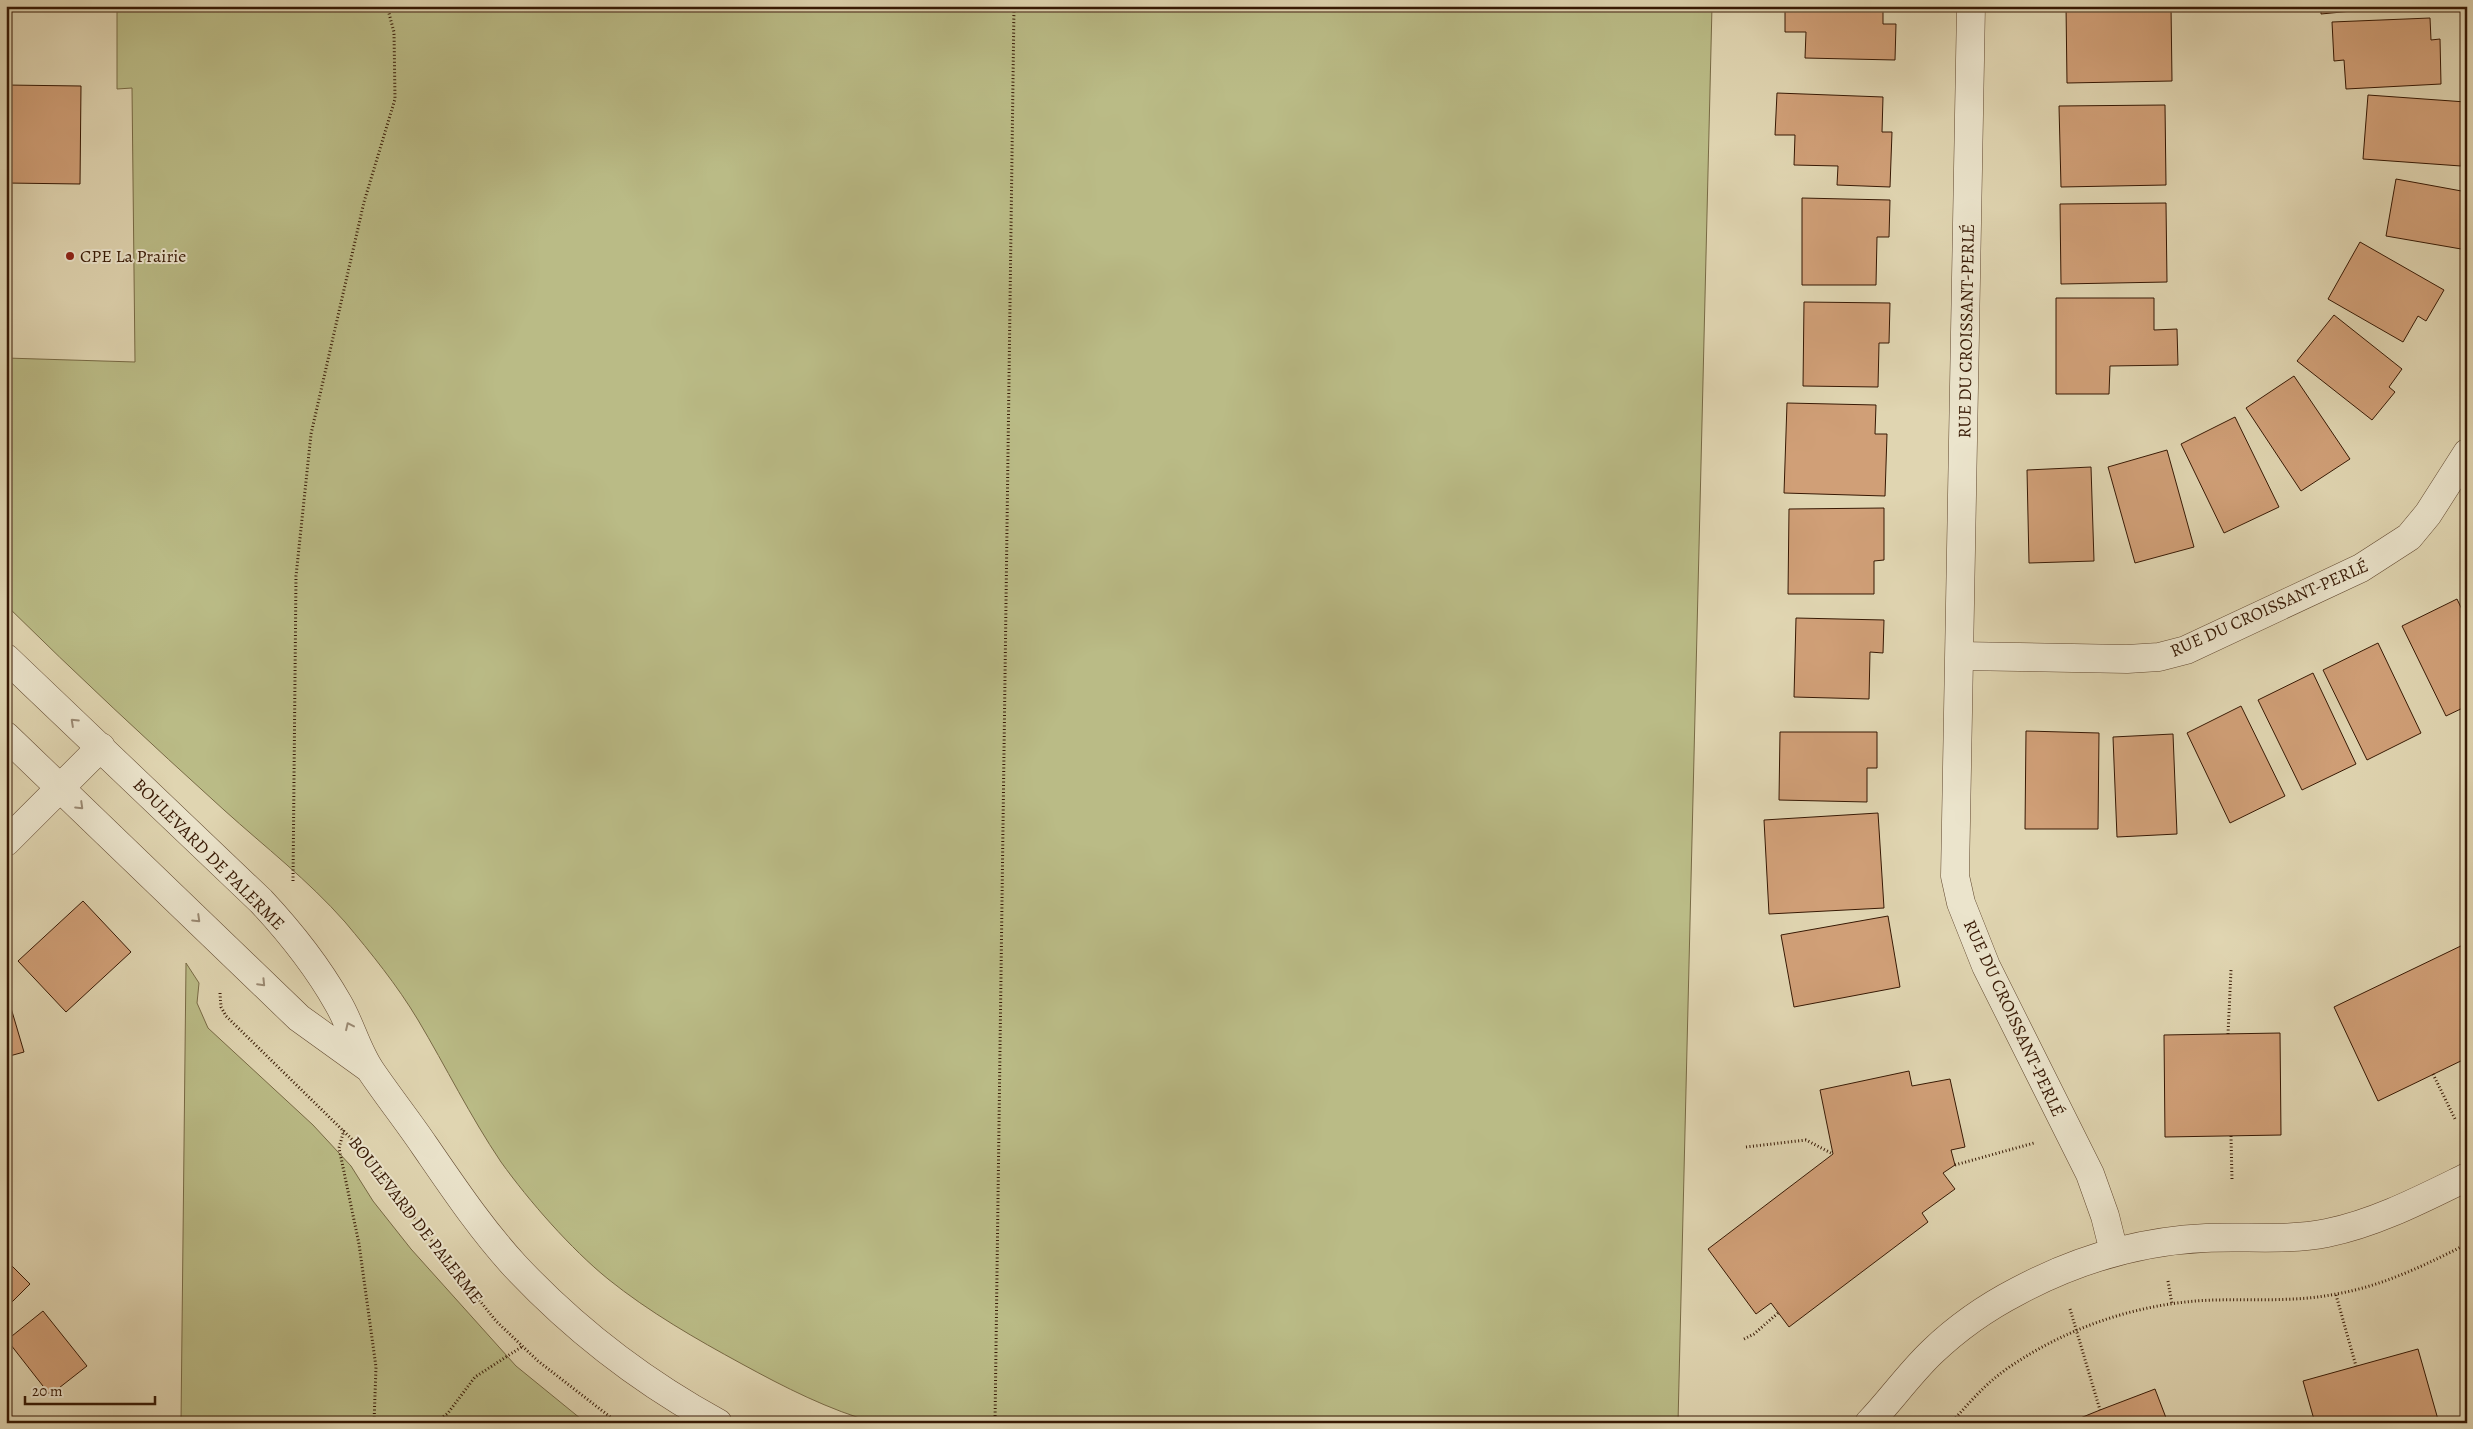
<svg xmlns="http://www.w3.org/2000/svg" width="2473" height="1429" font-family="Alegreya,serif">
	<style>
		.green { fill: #babb86; stroke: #786a45 }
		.building { fill: #d09f77; stroke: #371904 }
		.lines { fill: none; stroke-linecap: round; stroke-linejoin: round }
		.minor-casing { stroke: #61482f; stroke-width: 29 }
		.path { stroke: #371904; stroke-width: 3; stroke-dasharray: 1 2.5; stroke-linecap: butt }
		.minor { stroke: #ebe4cc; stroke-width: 28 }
		.oneway { stroke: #9a8972 }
		.poi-dot { fill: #8f2418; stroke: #ebe4cc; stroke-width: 2 }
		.labels { text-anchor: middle; stroke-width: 4; stroke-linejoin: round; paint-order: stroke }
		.poi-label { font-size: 18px; fill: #371904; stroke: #ebe4cc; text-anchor: start }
		.street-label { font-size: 18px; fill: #371904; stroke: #ebe4cc }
	</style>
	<rect width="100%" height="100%" fill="#e0d5b1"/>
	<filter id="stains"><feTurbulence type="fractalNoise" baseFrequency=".004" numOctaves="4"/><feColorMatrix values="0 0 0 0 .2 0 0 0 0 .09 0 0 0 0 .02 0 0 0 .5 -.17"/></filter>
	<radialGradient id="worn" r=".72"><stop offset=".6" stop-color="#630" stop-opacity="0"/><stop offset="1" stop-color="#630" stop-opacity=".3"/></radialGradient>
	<!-- green -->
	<path class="green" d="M117,6H1712L1678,1423H876C829,1410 784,1387 742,1364C696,1339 649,1312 608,1279C571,1249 529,1201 501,1162C470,1116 446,1067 418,1020C397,985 371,953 345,922C308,880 265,847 224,810C150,743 77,675 6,605V358L135,362L132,88L117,89Z
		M186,963L199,983L197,1003L208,1028L313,1125L351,1166L373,1201L411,1249L516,1366L586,1423H181Z"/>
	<!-- building -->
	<path class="building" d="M1785,6H1883V24H1896L1895,60L1805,58L1806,32H1785Z
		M2066,6H2171L2172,81L2067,83Z
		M2321,6H2404L2321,14Z
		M2430,18L2431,40L2440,39L2441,84L2346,89L2344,60L2334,61L2332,22Z
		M6,85L81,86L80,184L6,183Z
		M1777,93L1883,97L1882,132H1892L1890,187L1837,185L1838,166L1794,165L1795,135H1775Z
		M2368,95L2466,102L2461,166L2363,159Z
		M2165,105L2166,185L2061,187L2059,106Z
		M2396,179L2467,192V250L2386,236Z
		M1802,198L1890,200L1889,237H1877L1876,285H1802Z
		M2166,203L2167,282L2061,284L2060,204Z
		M2360,242L2444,290L2426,321L2418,316L2403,342L2328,299Z
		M2056,298H2154V330L2177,329L2178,365L2110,366L2109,394H2056Z
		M1804,302L1890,303L1889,343H1879L1878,387L1803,386Z
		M2334,315L2402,369L2389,387L2395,392L2372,420L2297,361Z
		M2294,376L2350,459L2301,491L2246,408Z
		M1787,403L1876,405L1875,434H1887L1885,496L1784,493Z
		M2235,417L2279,507L2224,533L2181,444Z
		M2167,450L2194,547L2135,563L2108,467Z
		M2091,467L2094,561L2029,563L2027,470Z
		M1884,508V560L1874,561V594H1788L1789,509Z
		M2457,599L2467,620V706L2446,716L2402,626Z
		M1796,618L1884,620L1883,653L1870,652L1869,699L1794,697Z
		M2378,643L2421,733L2367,760L2323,670Z
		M2313,673L2356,764L2302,790L2258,700Z
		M2241,706L2285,796L2230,823L2187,733Z
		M2026,731L2099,733L2098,829H2025Z
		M1780,732H1877V768H1867V802L1779,800Z
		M2173,734L2177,834L2117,837L2113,737Z
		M1878,813L1884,908L1769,914L1764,820Z
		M83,901L131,952L66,1012L18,961Z
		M1888,916L1900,987L1794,1007L1781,935Z
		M2467,943V1058L2378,1101L2334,1007Z
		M6,991L24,1052L6,1057Z
		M2280,1033L2281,1135L2165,1137L2164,1035Z
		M1909,1071L1912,1086L1950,1079L1965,1147L1951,1150L1955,1165L1943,1173L1955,1189L1922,1213L1928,1222L1789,1327L1771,1303L1756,1314L1708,1249L1833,1154L1820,1090Z
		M6,1260L30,1284L6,1308Z
		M43,1311L87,1366L50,1395L7,1340Z
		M2418,1349L2439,1423H2315L2303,1381Z
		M2155,1389L2168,1423H2068L2100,1410Z
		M42,1421H95V1423H42Z"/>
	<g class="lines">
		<!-- minor casing -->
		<g class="minor-casing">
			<path id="minor" d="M1971,6L1955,876L1961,903L1986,966L2090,1174L2105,1216L2114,1252
				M1960,656L2127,659L2159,657L2186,650L2361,568L2409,537L2428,514L2467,453
				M6,658L261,901C290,932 317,966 338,1003C351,1025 357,1051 371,1071C388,1096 407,1120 424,1145C453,1187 481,1229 515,1266C574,1329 643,1382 718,1423
				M6,736L299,1018L367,1067
				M6,842L101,747
				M1869,1423C1891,1400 1909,1374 1932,1352C1957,1328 1987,1307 2018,1291C2076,1260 2141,1241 2206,1238C2246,1236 2287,1241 2327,1233C2376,1223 2422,1199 2467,1177"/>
		</g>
		<!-- path -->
		<path class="path" d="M293,881L296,576L311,434L364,202L395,99L394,32L387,6
			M220,993L221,1007L226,1016L368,1155L423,1230L496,1321L538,1361L618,1423
			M2228,1034L2231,970
			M2433,1074L2455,1119
			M344,1130L339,1148L359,1244L376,1367L374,1423
			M2231,1136L2232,1180
			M1746,1147L1806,1140L1833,1154
			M1955,1165L2034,1143
			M2168,1281L2172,1304
			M2336,1295L2356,1366
			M2070,1309L2100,1410
			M1744,1339L1754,1334L1778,1313
			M435,1423L448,1413L475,1377L523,1346
			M995,1423L1014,6
			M1951,1423C1969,1403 1986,1383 2008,1368C2069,1326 2142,1302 2215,1300C2255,1299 2297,1302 2336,1294C2383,1286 2425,1265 2467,1244"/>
		<!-- minor -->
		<use href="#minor" class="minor"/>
	</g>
	<!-- one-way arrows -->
	<defs><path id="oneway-chevron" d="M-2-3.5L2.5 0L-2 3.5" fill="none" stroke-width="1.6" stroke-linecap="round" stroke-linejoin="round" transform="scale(1.25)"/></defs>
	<g class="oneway">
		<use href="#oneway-chevron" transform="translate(74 722) rotate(-137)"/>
		<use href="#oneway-chevron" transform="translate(80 806) rotate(44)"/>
		<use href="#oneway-chevron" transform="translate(197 919) rotate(44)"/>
		<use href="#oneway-chevron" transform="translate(262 983) rotate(46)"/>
		<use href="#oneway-chevron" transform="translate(349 1026) rotate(-115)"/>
	</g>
	<!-- markers -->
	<circle class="poi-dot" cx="70" cy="256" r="5"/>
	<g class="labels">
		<!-- poi labels -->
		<g class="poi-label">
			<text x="80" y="262">CPE La Prairie</text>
		</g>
		<!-- street labels -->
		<g class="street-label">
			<text transform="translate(1966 331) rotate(-89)" y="6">RUE DU CROISSANT-PERLÉ</text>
			<text transform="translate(2269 608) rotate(-24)" y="6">RUE DU CROISSANT-PERLÉ</text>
			<text transform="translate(209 854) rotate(45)" y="6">BOULEVARD DE PALERME</text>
			<text transform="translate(2014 1018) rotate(65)" y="6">RUE DU CROISSANT-PERLÉ</text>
			<text transform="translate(416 1220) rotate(52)" y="6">BOULEVARD DE PALERME</text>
		</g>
	</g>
	<!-- margin -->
	<rect width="2473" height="1429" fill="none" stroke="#e0d5b1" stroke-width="25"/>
	<rect x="8" y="8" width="2458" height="1414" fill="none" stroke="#371904" stroke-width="2.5"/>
	<rect x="12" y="12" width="2448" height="1404" fill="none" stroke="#371904"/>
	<!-- scale -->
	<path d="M25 1396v8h130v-8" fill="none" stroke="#371904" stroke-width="2.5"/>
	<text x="32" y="1396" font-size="15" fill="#371904" stroke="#ebe4cc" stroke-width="4" paint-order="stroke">20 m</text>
	<rect width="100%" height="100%" filter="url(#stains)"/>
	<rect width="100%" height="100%" fill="url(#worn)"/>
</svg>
